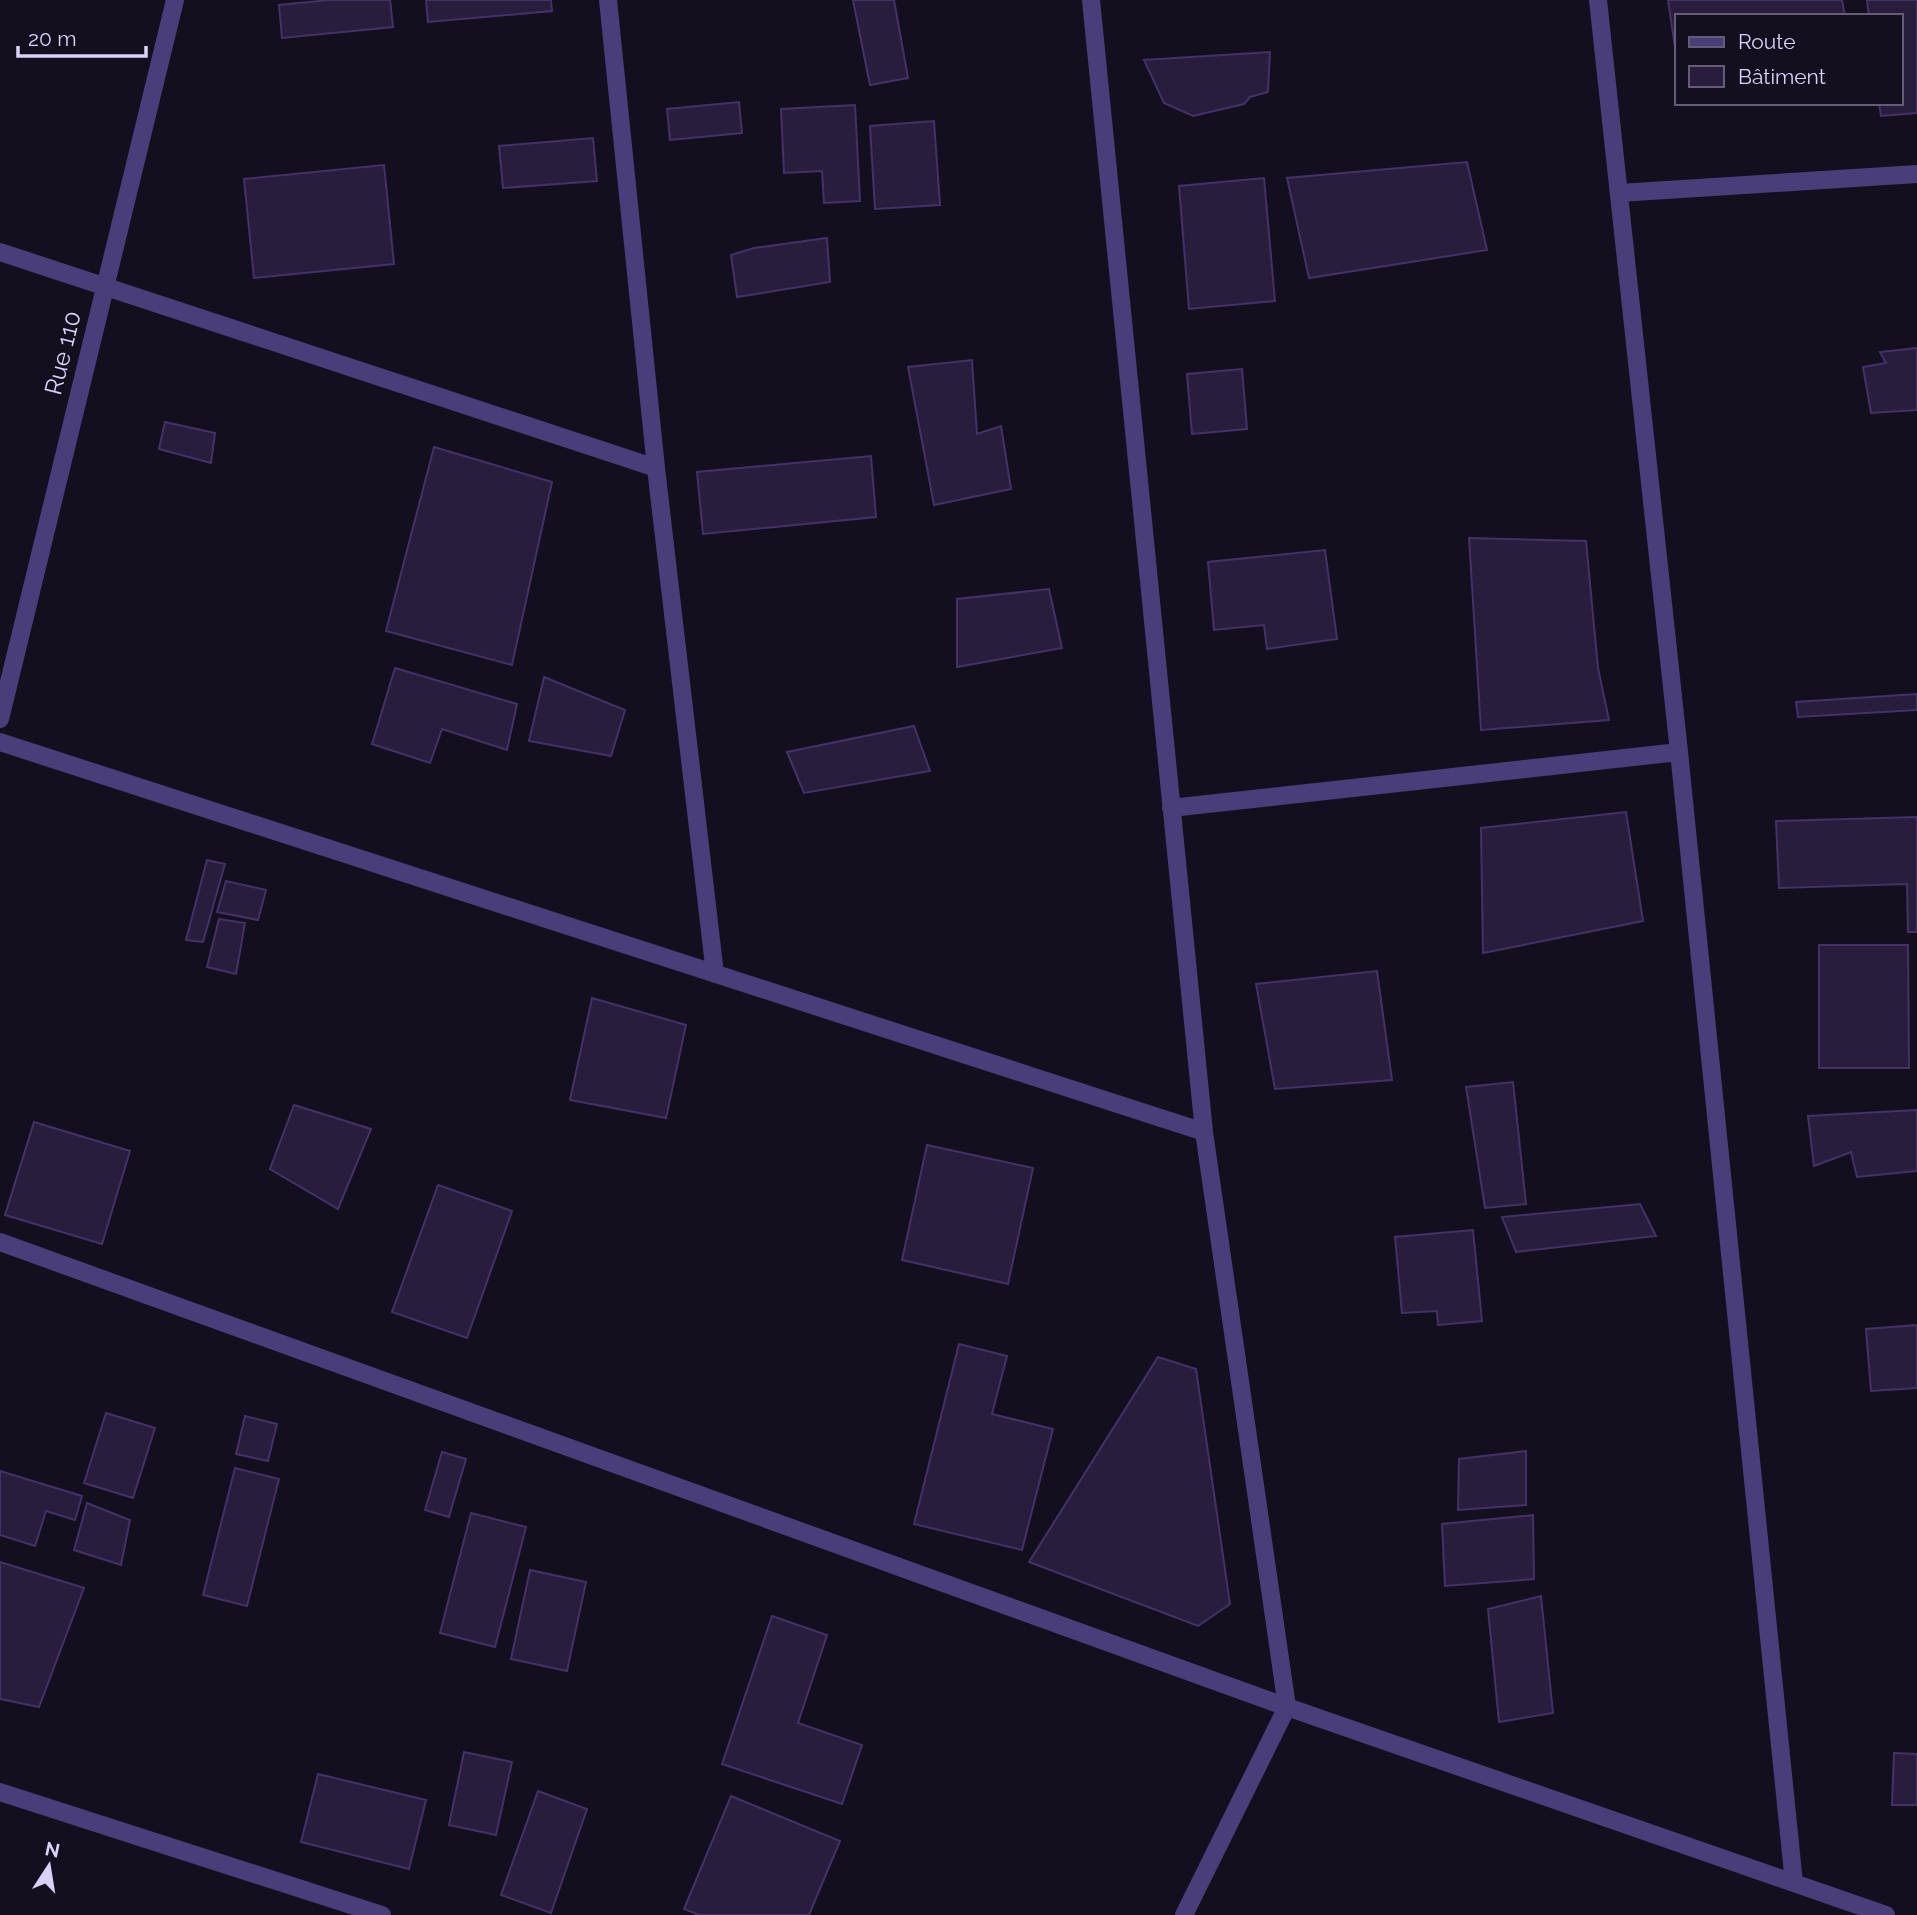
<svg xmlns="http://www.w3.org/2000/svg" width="1917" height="1915" font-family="Raleway,sans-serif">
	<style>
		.building { fill: #291d3e; stroke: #443168; stroke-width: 2 }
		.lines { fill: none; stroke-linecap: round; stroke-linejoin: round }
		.minor { stroke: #493e7a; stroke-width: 18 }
		.labels { text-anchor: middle; stroke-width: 5; stroke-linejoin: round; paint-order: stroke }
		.street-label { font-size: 24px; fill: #dcd1fb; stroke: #140f1f }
	</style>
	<rect width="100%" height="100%" fill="#140f1f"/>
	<!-- building -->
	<path class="building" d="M330,0H390L393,27L282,38L279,5Z
		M426,0H551L552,11L428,22Z
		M853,0H894L908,78L870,85Z
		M1668,0H1842L1845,16H1677V61Z
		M1867,0H1917V113L1881,116L1879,103H1901V16H1869Z
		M1270,52L1268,92L1250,97L1244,104L1193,116L1164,103L1144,60Z
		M739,102L742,133L670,140L667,109Z
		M855,105L860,201L824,203L822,171L784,173L781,109Z
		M934,121L940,205L875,209L870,126Z
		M593,138L597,181L503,188L499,146Z
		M1467,162L1487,250L1309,278L1287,178Z
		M384,165L394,264L254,278L244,179Z
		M1264,178L1275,301L1189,309L1179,186Z
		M827,238L830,282L737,297L731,255L754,248Z
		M1917,348V410L1871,413L1863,367L1886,363L1880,352Z
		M972,360L977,434L1001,426L1011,489L934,505L908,367Z
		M1242,369L1247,429L1192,434L1187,374Z
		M165,422L215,433L211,463L159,449Z
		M434,447L552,482L512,665L386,631Z
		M871,456L876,517L703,534L697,472Z
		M1469,538L1586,541L1598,668L1609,720L1481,730Z
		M1325,550L1337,639L1267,649L1264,625L1214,630L1208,562Z
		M1049,589L1062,648L957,667V599Z
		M395,668L517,704L507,750L442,729L430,763L372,744Z
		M544,677L625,710L611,756L529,741Z
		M1917,694V710L1798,717L1796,702Z
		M914,726L930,771L804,793L787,752Z
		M1626,812L1643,921L1483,953L1481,828Z
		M1917,817V932H1908L1907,884L1779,888L1776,821Z
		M207,860L225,864L203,942L186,940Z
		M226,881L266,890L258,920L217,912Z
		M219,919L245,923L236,974L207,967Z
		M1819,945H1908L1909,1068H1819Z
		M1377,971L1392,1080L1275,1089L1256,984Z
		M592,998L686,1025L666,1118L570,1100Z
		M1513,1082L1526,1204L1485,1208L1466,1087Z
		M294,1105L371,1129L338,1209L270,1169Z
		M1917,1110V1171L1857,1177L1851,1152L1814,1166L1808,1116Z
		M34,1122L130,1151L102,1244L5,1215Z
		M927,1145L1033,1168L1008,1284L902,1260Z
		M438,1185L512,1211L467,1338L392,1312Z
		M1640,1204L1656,1236L1516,1252L1502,1217Z
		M1473,1230L1482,1321L1438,1325L1437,1311L1402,1313L1395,1237Z
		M1917,1325V1388L1871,1391L1866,1329Z
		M959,1344L1007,1356L992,1414L1053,1429L1022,1550L914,1524Z
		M1158,1357L1196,1369L1230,1604L1198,1626L1029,1562Z
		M106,1413L155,1428L133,1498L84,1483Z
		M245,1416L277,1424L268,1461L236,1454Z
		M1526,1451V1505L1458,1510L1459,1459Z
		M442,1452L466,1459L449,1517L425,1510Z
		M235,1468L279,1479L247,1606L203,1595Z
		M0,1471L82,1496L75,1520L46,1511L35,1546L0,1535Z
		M87,1503L130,1520L121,1565L74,1550Z
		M471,1513L526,1527L495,1647L440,1633Z
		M1533,1515L1534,1579L1445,1586L1442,1524Z
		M0,1562L84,1588L39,1707L0,1699Z
		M530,1570L586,1582L567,1671L511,1659Z
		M1541,1596L1553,1713L1499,1722L1488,1609Z
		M772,1616L827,1635L798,1723L862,1745L842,1804L722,1764Z
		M464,1752L512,1762L496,1835L449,1825Z
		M1894,1753L1917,1754V1805H1892Z
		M318,1774L426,1800L409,1869L301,1842Z
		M538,1791L587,1809L551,1913L501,1895Z
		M731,1796L840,1841L809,1915H699L684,1909Z"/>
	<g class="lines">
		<!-- minor -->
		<path class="minor" d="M608,0L656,468
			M1091,0L1204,1132
			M1598,0L1679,752L1794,1883
			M1619,193L1917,174
			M0,252L656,468L715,974
			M0,719L175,0
			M0,742L1204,1132L1287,1707L1184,1915
			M1171,808L1679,752
			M0,1242L1287,1707L1886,1915
			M0,1792L382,1915"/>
	</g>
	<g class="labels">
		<!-- street labels -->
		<g class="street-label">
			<text transform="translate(63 353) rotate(-76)" y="8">Rue 110</text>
		</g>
	</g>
	<!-- legend -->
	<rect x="1675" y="14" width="228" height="91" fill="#140f1f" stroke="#645d77" stroke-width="2"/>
	<rect x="1689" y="37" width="35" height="10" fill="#493e7a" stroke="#645d77" stroke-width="2"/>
	<text x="1738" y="49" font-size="21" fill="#dcd1fb">Route</text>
	<rect x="1689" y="66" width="35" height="21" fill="#291d3e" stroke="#645d77" stroke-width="2"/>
	<text x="1738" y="84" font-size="21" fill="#dcd1fb">Bâtiment</text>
	<!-- north arrow -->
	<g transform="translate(49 1866) rotate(12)" stroke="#140f1f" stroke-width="5" paint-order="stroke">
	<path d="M0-5L12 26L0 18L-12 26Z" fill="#dcd1fb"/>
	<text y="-10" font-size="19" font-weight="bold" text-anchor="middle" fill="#dcd1fb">N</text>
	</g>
	<!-- scale -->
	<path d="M18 46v10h128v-10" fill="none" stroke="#dcd1fb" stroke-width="3.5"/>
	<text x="28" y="46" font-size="21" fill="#dcd1fb" stroke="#140f1f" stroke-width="5" paint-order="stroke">20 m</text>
</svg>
